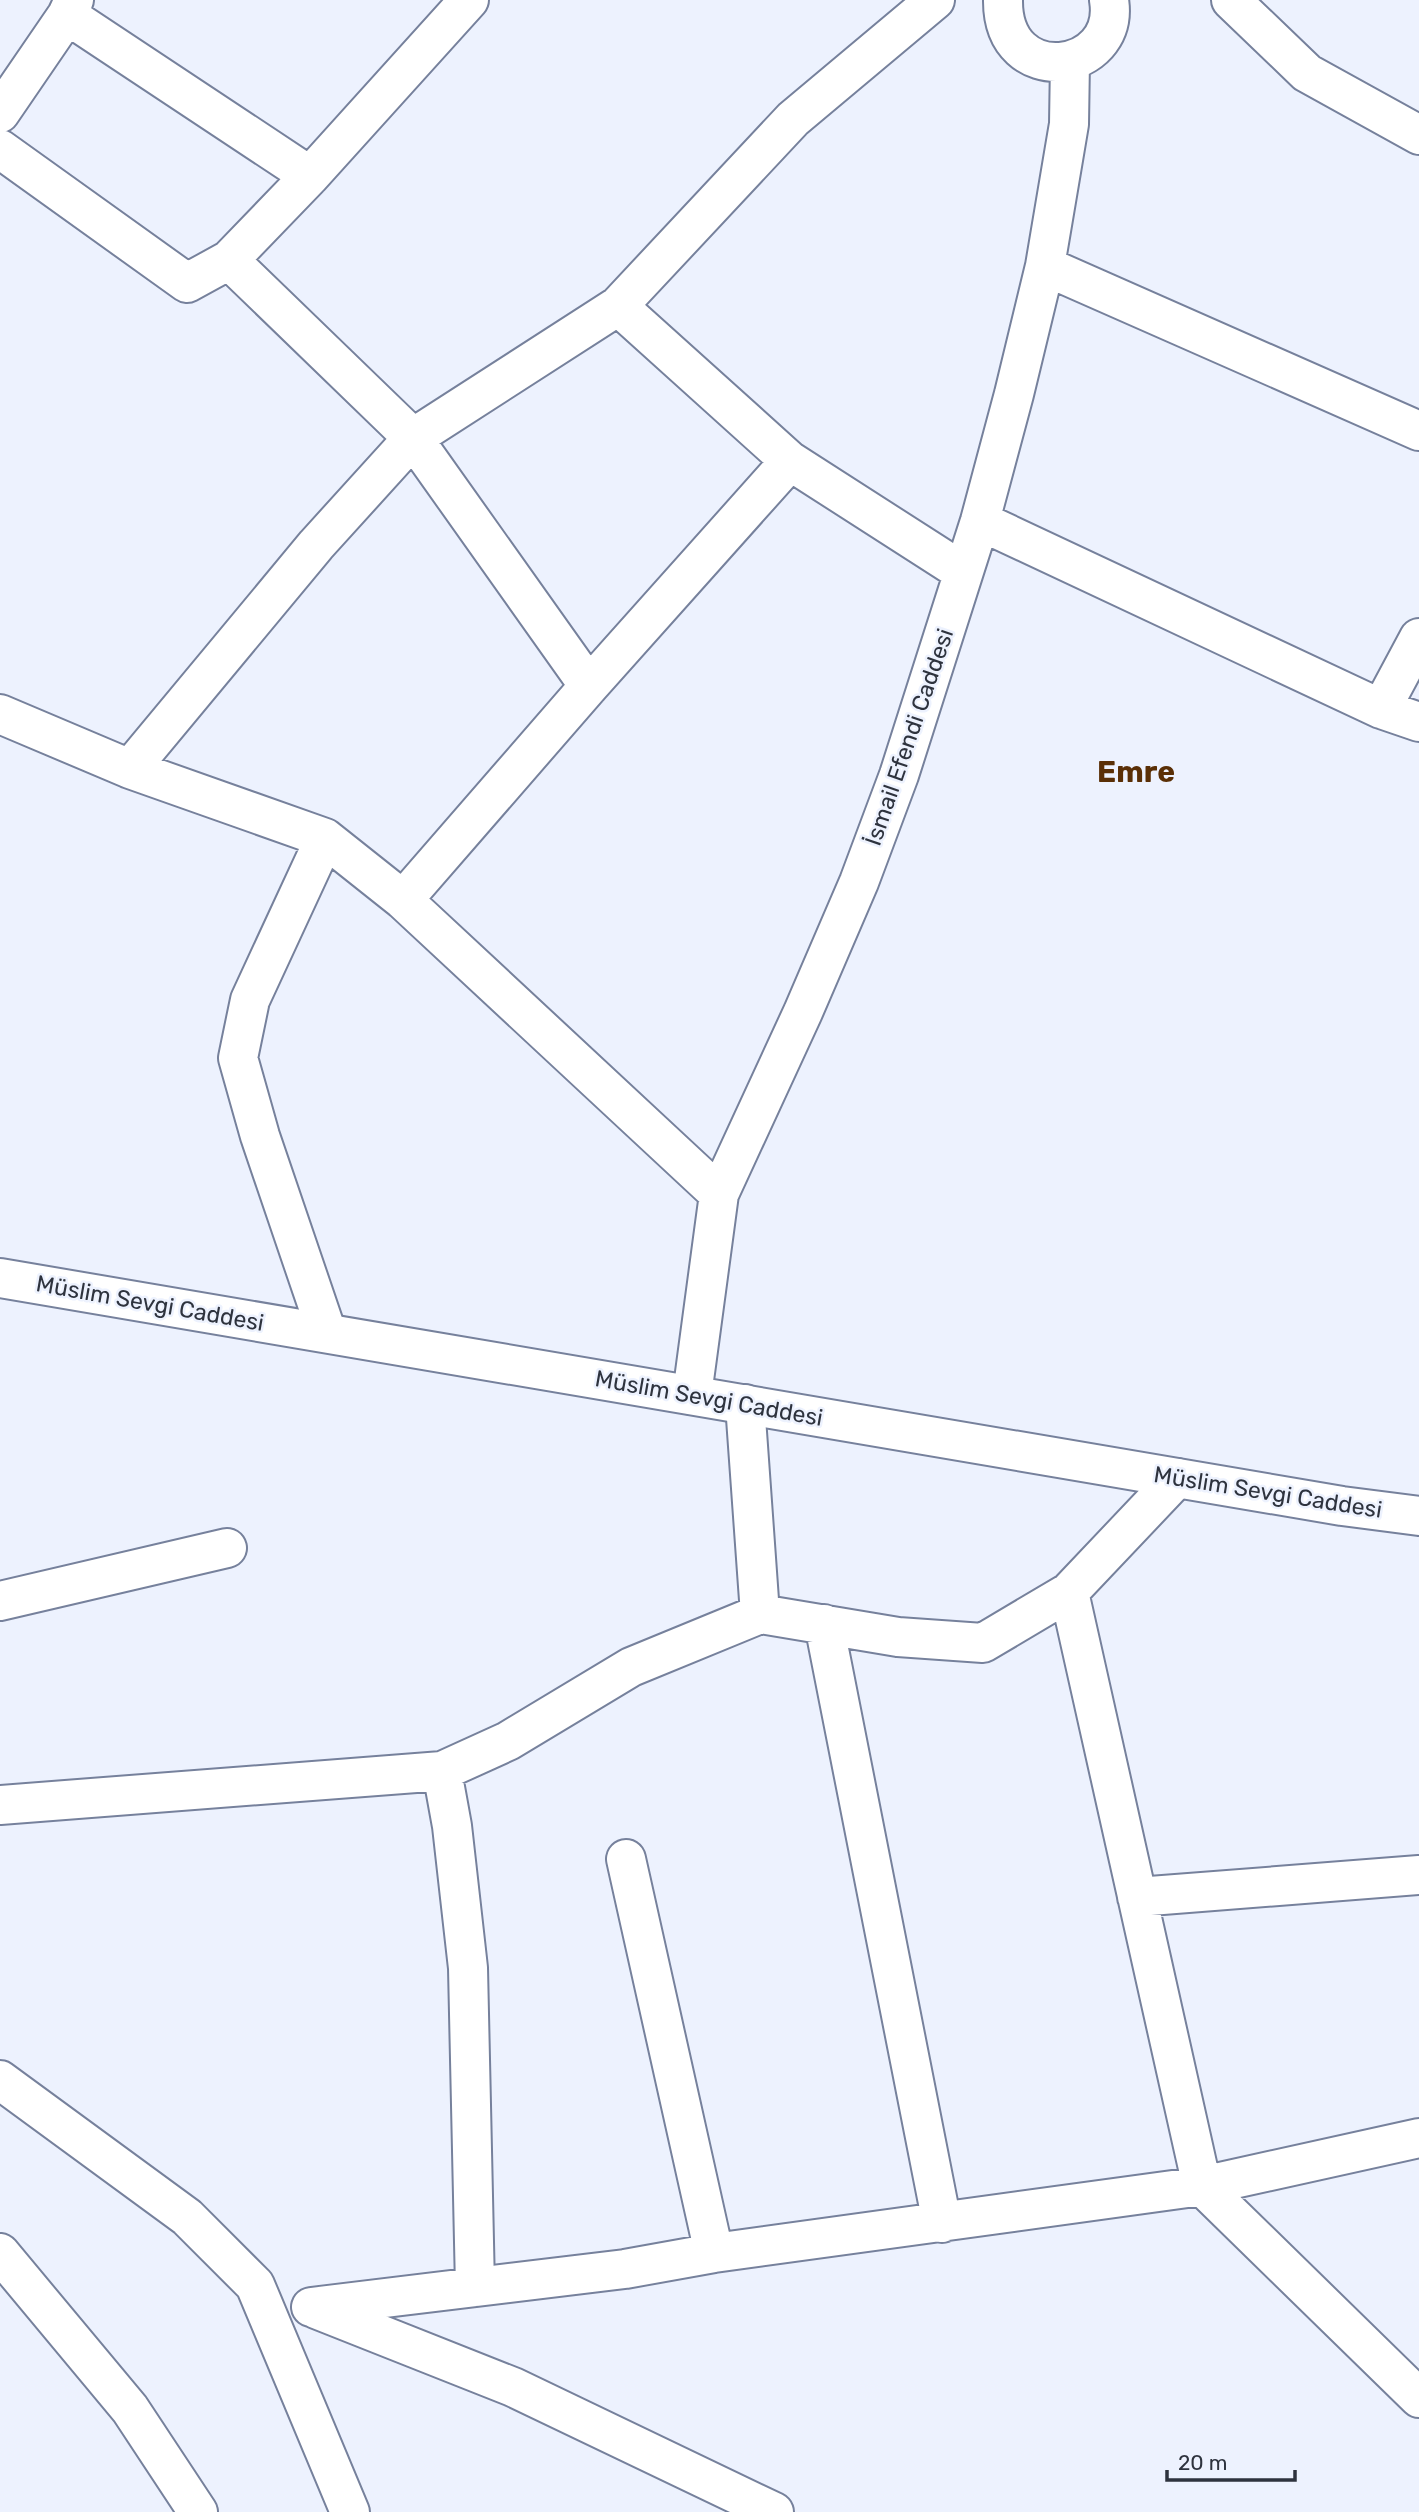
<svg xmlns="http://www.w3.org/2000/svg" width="1419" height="2512" font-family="Rubik,sans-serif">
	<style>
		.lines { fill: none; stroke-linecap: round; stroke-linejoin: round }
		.minor-casing { stroke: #76819c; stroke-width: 42 }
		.major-casing { stroke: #76819c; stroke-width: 42 }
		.minor { stroke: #fff; stroke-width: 38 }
		.major { stroke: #fff; stroke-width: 38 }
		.labels { text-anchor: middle; stroke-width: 5; stroke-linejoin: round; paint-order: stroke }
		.street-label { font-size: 23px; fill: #2e333e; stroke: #edf2fe }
		.district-label { font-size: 30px; font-weight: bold; fill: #5a2f06; stroke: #edf2fe }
	</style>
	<rect width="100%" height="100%" fill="#edf2fe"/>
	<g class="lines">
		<!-- minor casing -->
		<g class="minor-casing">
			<path id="minor" d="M1003,0C1002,91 1121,74 1109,0
				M1231,0L1307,73L1419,135
				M67,15L310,176
				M0,113L67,15L74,0
				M0,149L187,283L229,260L310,176L469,0
				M229,260L413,438L589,686
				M1045,266L1419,431
				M618,306L790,461L963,572
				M980,521L1381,709L1419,722
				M1381,709L1419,638
				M0,714L130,769L325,838L403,900L719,1194
				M130,769L316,545L413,438L618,306L793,119L935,0
				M325,838L250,1000L238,1058L260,1136L327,1333
				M403,900L589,686L790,461
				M692,1395L719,1194L803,1012L859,882L899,775L980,521L1014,394L1045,266L1069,124L1070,61
				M1069,1592L1202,2186L1419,2398
				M0,1601L227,1548
				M760,1614L898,1637L983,1643L1069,1592L1177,1478
				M824,1624L942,2223
				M0,1805L442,1771
				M626,1859L714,2253
				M1137,1897L1419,1875
				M0,2080L187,2217L255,2285L350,2512
				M0,2253L130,2409L198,2512
				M475,2287L468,1968L452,1826L442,1771L508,1741L631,1667L760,1614L745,1404
				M311,2307L625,2269L714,2253L1202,2186L1419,2138
				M316,2309L513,2387L774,2512"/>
		</g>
		<!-- major casing -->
		<g class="major-casing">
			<path id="major" d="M0,1278L1342,1506L1419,1516"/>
		</g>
		<!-- minor -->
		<use href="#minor" class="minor"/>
		<!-- major -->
		<use href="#major" class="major"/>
	</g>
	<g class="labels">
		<!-- street labels -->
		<g class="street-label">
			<text transform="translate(909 737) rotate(-71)" y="8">İsmail Efendi Caddesi</text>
			<text transform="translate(150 1303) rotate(10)" y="8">Müslim Sevgi Caddesi</text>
			<text transform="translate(709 1398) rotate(10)" y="8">Müslim Sevgi Caddesi</text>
			<text transform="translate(1268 1492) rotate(9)" y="8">Müslim Sevgi Caddesi</text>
		</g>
		<!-- district labels -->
		<g class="district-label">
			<text x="1136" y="782">Emre</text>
		</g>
	</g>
	<!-- scale -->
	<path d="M1167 2470v10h128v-10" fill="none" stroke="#2e333e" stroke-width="3.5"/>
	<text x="1178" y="2470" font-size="21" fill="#2e333e" stroke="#edf2fe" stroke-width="5" paint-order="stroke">20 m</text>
</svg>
